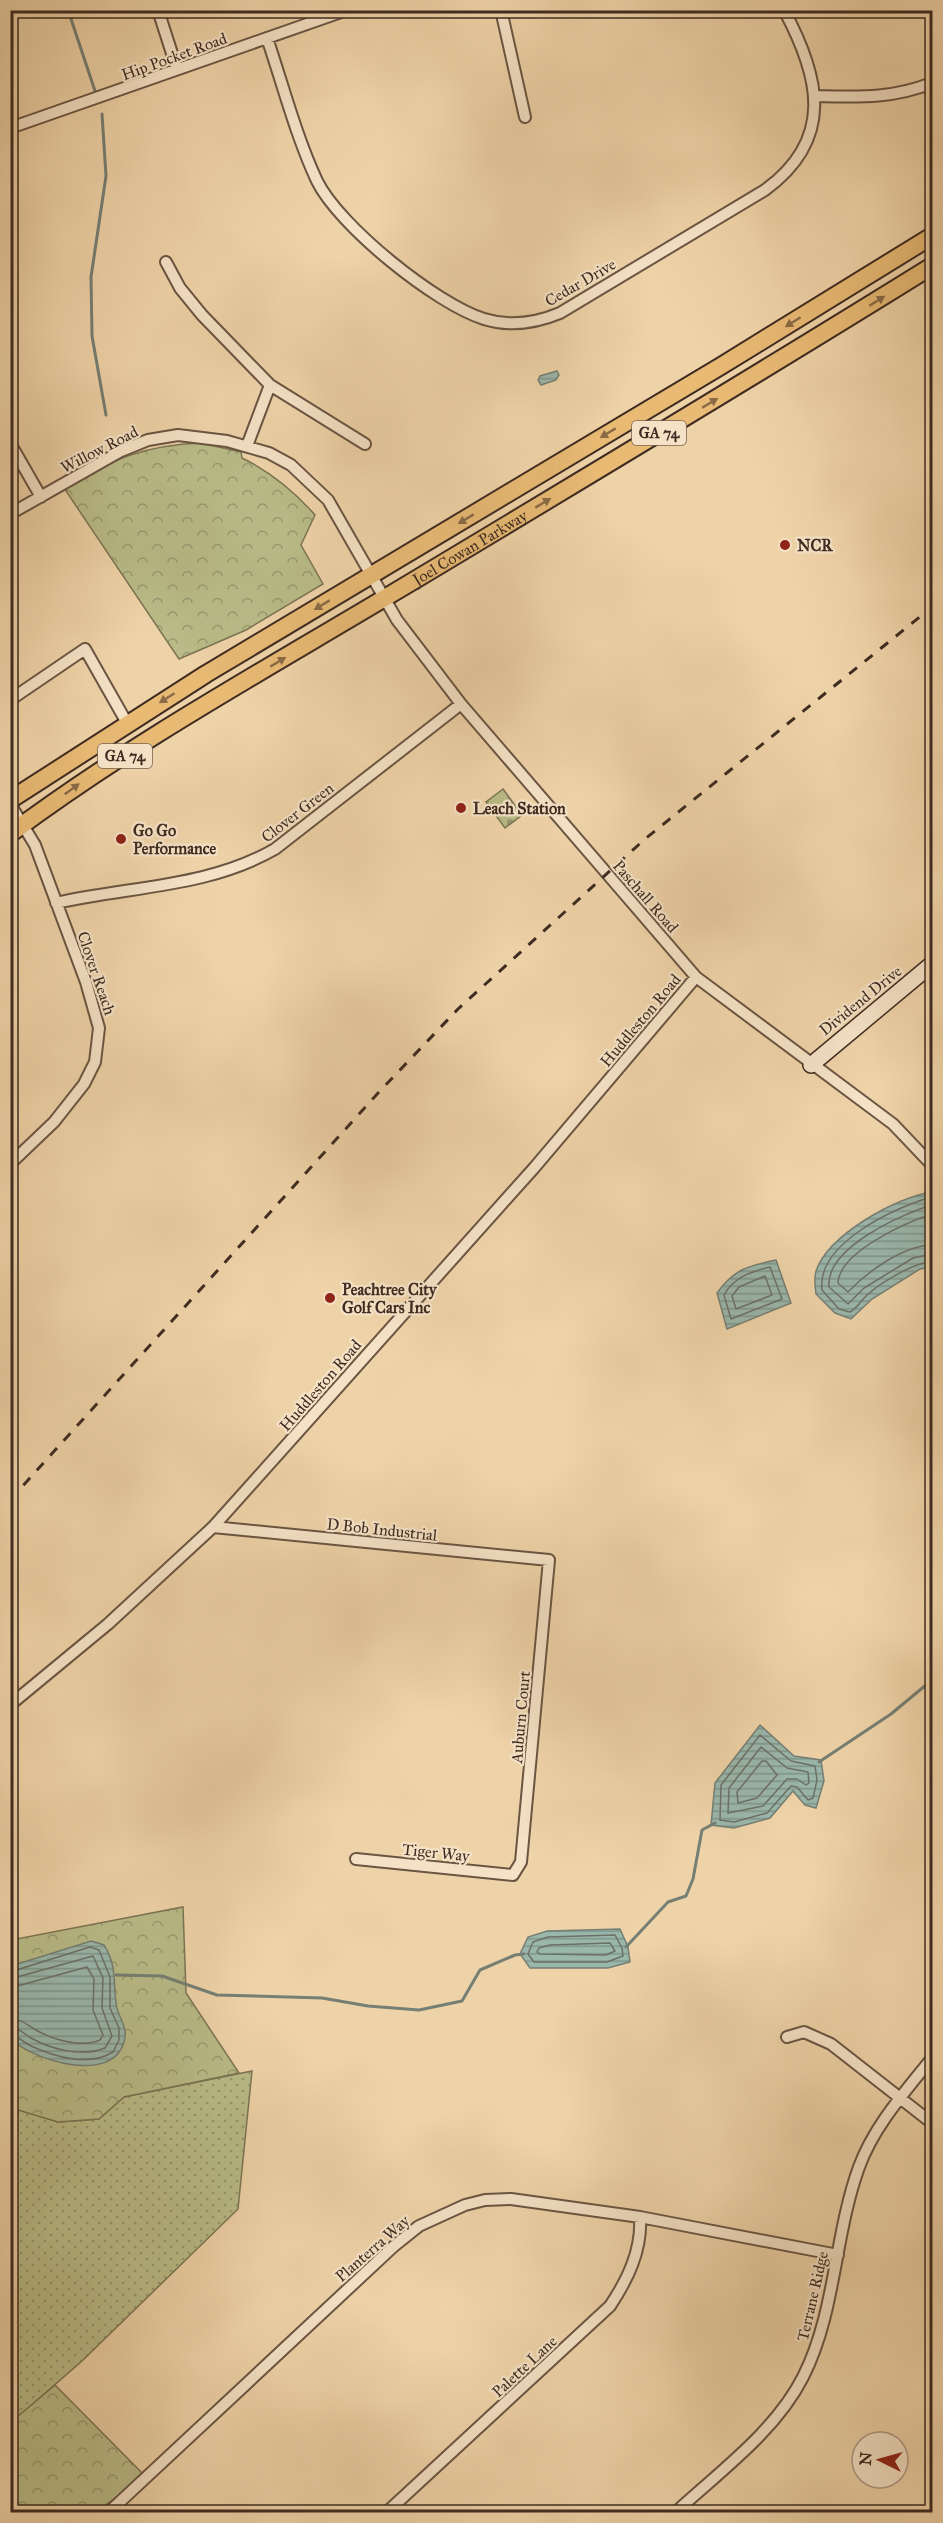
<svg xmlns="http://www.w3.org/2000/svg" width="943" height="2523" font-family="'IM FELL Great Primer',serif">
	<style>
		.grass { fill: url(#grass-dots); stroke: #7c7454; stroke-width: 1.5 }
		.forest { fill: url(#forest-crowns); stroke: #7c7454; stroke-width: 1.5 }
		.cemetery { fill: url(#cemetery-stones); stroke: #7c7454; stroke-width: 1.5 }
		.water { fill: url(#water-rules); stroke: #757f74; stroke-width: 1.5 }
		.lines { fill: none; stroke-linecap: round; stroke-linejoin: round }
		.shore { stroke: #6c7166; stroke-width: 1.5 }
		.stream { stroke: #757f74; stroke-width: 3 }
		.street-casing { stroke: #6a5543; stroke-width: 14 }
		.secondary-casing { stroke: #3e2b21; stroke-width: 18 }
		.primary-casing { stroke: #3e2b21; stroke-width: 20 }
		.street { stroke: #f5e2c6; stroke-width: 10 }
		.secondary { stroke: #f5e2c6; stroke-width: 15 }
		.primary { stroke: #e8ba74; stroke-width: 16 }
		.rail { stroke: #3e2b21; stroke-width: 3; stroke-dasharray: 10 10; stroke-linecap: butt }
		.oneway { fill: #8a6b46 }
		.poi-dot { fill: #8f2418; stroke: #f5e2c6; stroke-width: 2 }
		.labels { text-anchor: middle; stroke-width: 4.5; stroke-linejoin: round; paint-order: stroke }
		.shield { fill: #f5e2c6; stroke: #756252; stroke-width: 1.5 }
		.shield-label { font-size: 15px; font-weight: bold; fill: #3e2b21 }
		.street-label { font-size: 16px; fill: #3e2b21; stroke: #f5e2c6 }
		.poi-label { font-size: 16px; font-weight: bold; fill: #3e2b21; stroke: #f5e2c6; text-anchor: start }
	</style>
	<defs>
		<pattern id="grass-dots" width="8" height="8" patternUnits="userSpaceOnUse" patternTransform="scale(1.5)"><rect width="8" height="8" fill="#b9bc88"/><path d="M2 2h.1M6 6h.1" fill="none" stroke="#98996f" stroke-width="1.8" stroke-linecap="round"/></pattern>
		<pattern id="forest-crowns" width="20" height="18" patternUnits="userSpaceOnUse" patternTransform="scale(1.5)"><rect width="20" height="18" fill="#b9bc88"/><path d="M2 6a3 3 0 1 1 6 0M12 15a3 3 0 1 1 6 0" fill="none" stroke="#98996f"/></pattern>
		<pattern id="cemetery-stones" width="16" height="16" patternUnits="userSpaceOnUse" patternTransform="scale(1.5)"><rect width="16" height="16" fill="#b9bc88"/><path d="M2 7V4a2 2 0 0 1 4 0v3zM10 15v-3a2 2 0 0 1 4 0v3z" fill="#98996f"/></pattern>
		<pattern id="water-rules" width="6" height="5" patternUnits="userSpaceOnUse" patternTransform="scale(1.5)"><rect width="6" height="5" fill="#9ab7ac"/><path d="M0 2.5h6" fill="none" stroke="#7f958c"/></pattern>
	</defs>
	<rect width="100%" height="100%" fill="#efd3a8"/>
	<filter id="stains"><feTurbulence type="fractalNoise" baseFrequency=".00333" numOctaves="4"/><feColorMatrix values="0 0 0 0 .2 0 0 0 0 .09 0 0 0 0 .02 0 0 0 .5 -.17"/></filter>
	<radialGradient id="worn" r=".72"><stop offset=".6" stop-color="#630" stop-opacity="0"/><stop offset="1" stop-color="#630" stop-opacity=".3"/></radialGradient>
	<!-- grass -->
	<path class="grass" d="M252,2071L238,2209L82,2361L11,2423L10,2200L18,2109L58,2122L99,2119L124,2097Z"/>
	<!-- forest -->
	<path class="forest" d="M201,443L241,452L242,458C271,472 294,491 315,515L301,545L323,584L246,630L179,659L64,488C110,459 147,445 201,443Z
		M183,1907L186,1993L239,2073L124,2097L99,2119L58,2122L18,2110L11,2197V1940Z
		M55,2385L143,2474L117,2497L95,2512H11L10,2423Z"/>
	<!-- cemetery -->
	<path class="cemetery" d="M503,789L522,815L505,828L486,802Z"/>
	<!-- water -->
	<path class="water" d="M557,371L559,375L556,380L541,385L538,380L540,376Z
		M932,1192V1267L920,1269L872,1299L851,1319L835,1313L816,1294C815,1287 814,1278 816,1271C829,1234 897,1197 932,1192Z
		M776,1260L791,1303L727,1329L717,1293C734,1269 748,1266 776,1260Z
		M760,1725L794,1756L821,1760L824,1781L816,1808L805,1805L793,1791L770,1818L734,1828L711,1825L715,1783Z
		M620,1929L628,1947L630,1962L608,1968H530L520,1954L528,1937L547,1931Z
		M91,1941L104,1945C117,1966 113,1980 116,2003C117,2017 129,2026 124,2042C112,2085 32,2060 11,2039V1966Z"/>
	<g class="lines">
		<!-- shore -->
		<path class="shore" d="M932,1197C895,1207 816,1244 822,1290L839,1309L850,1312C857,1308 860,1302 866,1296C880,1283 914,1262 932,1262
			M932,1205C902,1214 825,1248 829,1287L848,1304L864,1288L913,1258L932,1254
			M932,1214C907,1222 839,1252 838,1283L848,1292C868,1271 903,1246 932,1245
			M770,1267L782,1299L731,1319L724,1295C734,1277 750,1272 770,1267Z
			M765,1276L772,1295L736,1309L732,1296L739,1287Z
			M760,1735L791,1761L815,1766L817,1780L813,1798L808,1800L797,1787L791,1786L767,1813L734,1822L720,1820L721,1785Z
			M761,1747L787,1768L808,1772L809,1783L806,1785L797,1779H787L763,1806L728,1813L729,1788Z
			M762,1761H766L777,1775L757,1798L738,1803L737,1792Z
			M615,1935L622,1948L623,1956L607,1962H534L528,1954L533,1942L548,1937Z
			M610,1943L615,1951L606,1955L540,1954L537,1952L539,1948L550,1945Z
			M10,1972L90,1947L99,1950L110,1977V2008L119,2028V2040L113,2052C89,2067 55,2057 31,2046C24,2043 19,2036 10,2035
			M10,1979L93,1956L103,1978L102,2008L112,2036L105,2048C83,2057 52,2050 31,2038C24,2034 20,2028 10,2028
			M10,1988L87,1967L94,1979L93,2010L103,2035L100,2040C82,2048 53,2040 36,2030C27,2025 22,2019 10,2019"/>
		<!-- stream -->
		<path class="stream" d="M68,10L95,91
			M102,114L106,176L91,277L92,336L106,415
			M819,1762L891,1714L932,1680
			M626,1947L668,1902L686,1896L693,1879L702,1830L715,1823
			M116,1975L162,1976L217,1995L322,1998L368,2006L419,2010L462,2001L480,1970L515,1955L524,1954"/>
		<!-- street casing -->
		<g class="street-casing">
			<path id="street" d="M158,10L177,69
				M501,10L525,117
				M267,38C283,85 296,136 317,181C339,226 436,304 484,319C510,327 536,323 560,313L765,190C835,139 820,77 784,10
				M815,96C859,97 891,99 932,83
				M10,128L347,10
				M166,262L180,288L202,315L270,385L365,444
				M10,443L41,497
				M247,446L270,385
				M10,514L121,451L148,440L178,435L227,441L269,453L291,465L328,500L397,620L461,704L696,977L893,1124L932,1165
				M10,700L85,649L127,723
				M10,804L35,845L86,982L99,1028L95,1062L84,1084L54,1122L10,1164
				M56,903C130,886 207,888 275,849L461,704
				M213,1527L549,1560L521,1862L513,1875L356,1859
				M10,1705L108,1624L213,1527L534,1168L696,977
				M787,2037L804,2032L831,2044L932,2123
				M109,2512L394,2246L419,2226L465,2205L485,2200L511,2199L640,2217L838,2255
				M387,2512L610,2306C628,2279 642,2250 640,2217
				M676,2512C719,2472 775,2432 803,2377C836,2312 834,2236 859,2167C874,2126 905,2092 932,2058"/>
		</g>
		<!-- secondary casing -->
		<g class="secondary-casing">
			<path id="secondary" d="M811,1065L932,964"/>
		</g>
		<!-- primary casing -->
		<g class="primary-casing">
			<g id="primary">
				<path d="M10,800L206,674L721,366L932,236"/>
				<path id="s1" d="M10,834C129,745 261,672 388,596C570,487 752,378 932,266"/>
			</g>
		</g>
		<!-- street -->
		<use href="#street" class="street"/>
		<!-- secondary -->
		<use href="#secondary" class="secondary"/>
		<!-- primary -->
		<use href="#primary" class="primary"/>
		<!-- rail -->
		<path class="rail" d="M10,1500L379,1092L458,1009L645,839L932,607"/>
	</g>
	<!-- one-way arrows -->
	<defs><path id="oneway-solid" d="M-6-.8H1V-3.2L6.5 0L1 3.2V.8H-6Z" transform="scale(1.5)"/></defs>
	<g class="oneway">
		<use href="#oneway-solid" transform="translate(877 301) rotate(-32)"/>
		<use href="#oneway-solid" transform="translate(793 322) rotate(148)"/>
		<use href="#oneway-solid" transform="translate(710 403) rotate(-31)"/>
		<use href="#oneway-solid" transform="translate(608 433) rotate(149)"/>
		<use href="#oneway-solid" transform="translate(543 503) rotate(-31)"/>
		<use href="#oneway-solid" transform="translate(466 519) rotate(149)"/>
		<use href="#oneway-solid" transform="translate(322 605) rotate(149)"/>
		<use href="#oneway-solid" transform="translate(278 662) rotate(-31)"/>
		<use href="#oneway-solid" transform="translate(167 698) rotate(148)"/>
		<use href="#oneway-solid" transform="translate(72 789) rotate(-36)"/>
	</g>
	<!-- markers -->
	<g class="poi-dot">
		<circle cx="785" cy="545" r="6"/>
		<circle cx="461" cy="808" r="6"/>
		<circle cx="121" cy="839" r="6"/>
		<circle cx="330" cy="1298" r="6"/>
	</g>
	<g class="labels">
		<!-- shield labels -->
		<g class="shield">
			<rect x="632" y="421" width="54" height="24" rx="4.5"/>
			<rect x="98" y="744" width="54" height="24" rx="4.5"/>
		</g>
		<g class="shield-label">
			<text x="659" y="438">GA 74</text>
			<text x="125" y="761">GA 74</text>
		</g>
		<!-- street labels -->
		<g class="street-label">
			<text transform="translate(174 56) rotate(-20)" y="6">Hip Pocket Road</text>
			<text transform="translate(580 282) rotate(-30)" y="6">Cedar Drive</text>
			<text transform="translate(99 449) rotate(-27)" y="6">Willow Road</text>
			<text dy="6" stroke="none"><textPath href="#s1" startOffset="542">Joel Cowan Parkway</textPath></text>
			<text transform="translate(297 812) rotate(-38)" y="6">Clover Green</text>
			<text transform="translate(646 896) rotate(49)" y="6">Paschall Road</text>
			<text transform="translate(97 973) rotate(71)" y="6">Clover Reach</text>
			<text transform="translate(860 1000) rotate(-39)" y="6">Dividend Drive</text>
			<text transform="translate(640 1020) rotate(-50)" y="6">Huddleston Road</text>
			<text transform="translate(320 1385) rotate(-49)" y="6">Huddleston Road</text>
			<text transform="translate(382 1529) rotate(6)" y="6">D Bob Industrial</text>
			<text transform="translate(520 1717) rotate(-85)" y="6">Auburn Court</text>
			<text transform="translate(436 1852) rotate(6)" y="6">Tiger Way</text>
			<text transform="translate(372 2248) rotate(-41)" y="6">Planterra Way</text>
			<text transform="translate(812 2296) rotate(-77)" y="6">Terrane Ridge</text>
			<text transform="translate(524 2366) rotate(-43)" y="6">Palette Lane</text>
		</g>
		<!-- poi labels -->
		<g class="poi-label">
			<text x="797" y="551">NCR</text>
			<text x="473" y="814">Leach Station</text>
			<text x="133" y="836">Go Go<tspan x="133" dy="18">Performance</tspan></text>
			<text x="342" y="1295">Peachtree City<tspan x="342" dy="18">Golf Cars Inc</tspan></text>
		</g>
	</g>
	<!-- margin -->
	<rect width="943" height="2523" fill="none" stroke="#efd3a8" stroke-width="36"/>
	<rect x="12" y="12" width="919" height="2499" fill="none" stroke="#3e2b21" stroke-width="3"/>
	<rect x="18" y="18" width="907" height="2487" fill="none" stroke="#3e2b21" stroke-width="1.5"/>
	<!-- north arrow -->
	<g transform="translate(880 2460) rotate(275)"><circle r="28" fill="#f5e2c6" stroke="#ac9984" stroke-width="1.5"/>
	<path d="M0-4.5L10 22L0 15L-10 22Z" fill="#8f2418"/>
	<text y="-9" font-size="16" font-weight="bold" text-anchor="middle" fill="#3e2b21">N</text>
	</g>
	<rect width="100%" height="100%" filter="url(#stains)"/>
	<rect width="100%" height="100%" fill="url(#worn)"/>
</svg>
